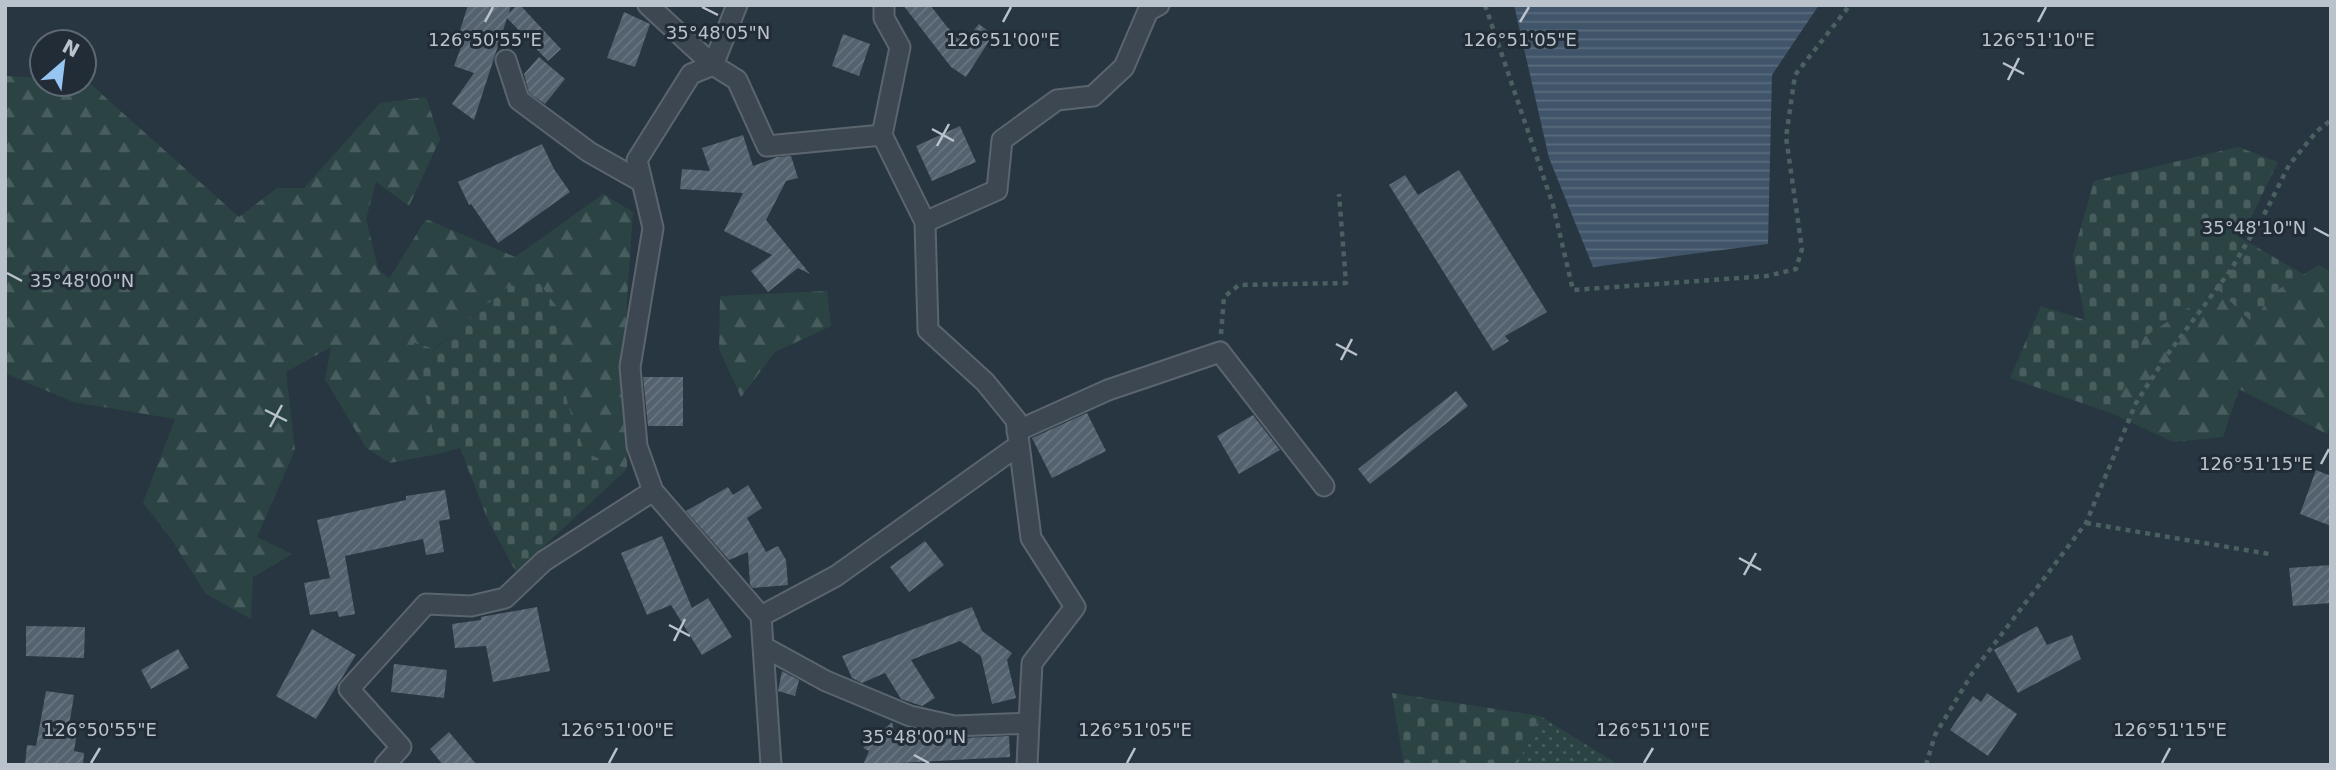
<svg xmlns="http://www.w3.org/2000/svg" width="2336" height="770" font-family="'DejaVu Sans',sans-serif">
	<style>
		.grass { fill: url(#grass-dots) }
		.forest { fill: url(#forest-firs) }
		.cemetery { fill: url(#cemetery-stones) }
		.water { fill: url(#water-rules) }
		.building { fill: url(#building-hatch) }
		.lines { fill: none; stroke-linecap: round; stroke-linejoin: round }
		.minor-casing { stroke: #5b656e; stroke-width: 23 }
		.path { stroke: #4b6060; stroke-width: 4.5; stroke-dasharray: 5 5; stroke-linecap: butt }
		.minor { stroke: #3d4751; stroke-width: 19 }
		.ticks { fill: none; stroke: #bac2cb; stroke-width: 2.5 }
		.ticks-label { font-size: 18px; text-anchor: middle; fill: #bac2cb; stroke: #212c37; stroke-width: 6; stroke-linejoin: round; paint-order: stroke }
	</style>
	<defs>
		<pattern id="grass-dots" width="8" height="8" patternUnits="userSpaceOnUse" patternTransform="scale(1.75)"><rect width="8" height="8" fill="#2b4443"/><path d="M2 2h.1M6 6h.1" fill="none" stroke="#485d5d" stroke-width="1.8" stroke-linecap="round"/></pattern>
		<pattern id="forest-firs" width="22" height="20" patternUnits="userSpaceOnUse" patternTransform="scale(1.75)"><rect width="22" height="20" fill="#2b4443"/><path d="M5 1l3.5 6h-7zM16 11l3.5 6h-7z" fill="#485d5d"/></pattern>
		<pattern id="cemetery-stones" width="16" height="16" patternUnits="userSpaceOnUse" patternTransform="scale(1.75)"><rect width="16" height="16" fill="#2b4443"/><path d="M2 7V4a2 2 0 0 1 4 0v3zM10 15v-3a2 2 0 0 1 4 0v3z" fill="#485d5d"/></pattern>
		<pattern id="water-rules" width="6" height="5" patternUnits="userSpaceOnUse" patternTransform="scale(1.75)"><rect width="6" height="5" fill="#405569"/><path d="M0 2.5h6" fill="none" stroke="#5a6c7d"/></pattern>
		<pattern id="building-hatch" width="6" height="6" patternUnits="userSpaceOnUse" patternTransform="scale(1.75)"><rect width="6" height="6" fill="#54616e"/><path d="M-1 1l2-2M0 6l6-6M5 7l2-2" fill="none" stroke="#6a7681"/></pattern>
	</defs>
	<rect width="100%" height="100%" fill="#283641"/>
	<!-- grass -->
	<path class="grass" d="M1540,716L1619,765H1517Z"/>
	<!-- forest -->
	<path class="forest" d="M5,76L42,78V84H84V81H87L239,217L277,188H304L380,103L426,97L440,139L409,206L376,182L366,219L378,268L389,279L426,219L515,257L603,194L633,212L627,299V469L585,453L569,409L557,355L559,310L508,287L434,349L414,343L438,454L390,463L366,448L325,379L331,347L286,372L295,450L257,537L292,554L253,577L251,619L206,594L170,537L143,503L175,419L73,402L5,373Z
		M2319,265L2331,272V421L2327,434L2239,389L2223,437L2173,442L2113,414L2144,337L2217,289L2253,323L2272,293Z
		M827,291L831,326L775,352L741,397L719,349L720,296Z"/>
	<!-- cemetery -->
	<path class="cemetery" d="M2238,147L2278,162L2241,238L2303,274L2272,293L2253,323L2217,289L2144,337L2113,414L2010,378L2041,306L2085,320L2073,255L2094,181Z
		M537,280L559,310L557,355L569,409L585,453L627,469L516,572L488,520L460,448L438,454L414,343L435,349L508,287Z
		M1392,693L1540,716L1517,765H1404Z"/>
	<!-- water -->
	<path class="water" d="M1514,5H1819L1772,75L1768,244L1593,267L1549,158Z"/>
	<!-- building -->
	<path class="building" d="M468,5H511L509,13L517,5H520L561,49L548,61L507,18L474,120L452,104L474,73L454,66L463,42L457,40Z
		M903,5H930L948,28L966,40L979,24L993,35L966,77L951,67Z
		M624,12L650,24L635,67L607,58Z
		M843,34L870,44L859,76L832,66Z
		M539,57L565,79L545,104L529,93L524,74Z
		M960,126L976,162L932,181L916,146Z
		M743,135L753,166L777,157L791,156L798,178L786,181L766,220L810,274L798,268L768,292L751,271L772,255L724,231L743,193L680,189L682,169L710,171L702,148Z
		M542,144L554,169L570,192L498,243L471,204L469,205L458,182Z
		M1459,170L1547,312L1505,336L1509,341L1493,351L1389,185L1405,175L1418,195Z
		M643,377H683V426H648Z
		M1456,391L1468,406L1370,484L1358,469Z
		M1087,413L1106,451L1052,478L1032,438Z
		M1253,415L1280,450L1239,474L1217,436Z
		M2316,470L2331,476V526L2300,514Z
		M748,485L762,508L747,518L766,552L778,546L786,560L788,585L753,588L750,585L748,552L729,560L686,511L728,487L733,495Z
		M445,490L450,519L439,521L444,552L426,555L423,539L345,556L355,614L339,617L337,611L310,615L304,583L330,578L317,520L406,500V496Z
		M662,536L692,608L708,598L732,637L702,655L671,605L647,615L621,553Z
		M925,541L944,565L909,592L890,567Z
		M2331,565V603L2293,606L2289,568Z
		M537,607L550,671L493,682L486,646L455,648L452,624L481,620V617Z
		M972,607L982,631L1012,653L1007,660L1016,698L992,704L981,656L960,641L911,660L935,698L922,706L901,699L885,673L862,683L852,678L842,656Z
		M26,626L85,627L84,658L26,656Z
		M2037,626L2047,645L2072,635L2081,659L2018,693L1994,650Z
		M312,629L356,655L316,719L276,696Z
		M178,649L189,668L151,689L141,670Z
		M394,664L447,670L444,698L391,692Z
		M782,671L799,680L795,696L778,691Z
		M46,691L74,695L69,726L78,727L74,751L84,753L83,765H25L27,745L36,746Z
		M1987,693L2017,714L1988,756L1950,730L1973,696L1981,702Z
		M892,722L896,741L1009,736L1010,757L863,765L869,751L863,748Z
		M449,732L477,765H443L430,749Z"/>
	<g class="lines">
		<!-- minor casing -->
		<g class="minor-casing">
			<path id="minor" d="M648,5L713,65L737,80L767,146L882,135
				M737,5L713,65L691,74L637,160L653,228L630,367L637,446L653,491L761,616L771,765
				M884,5V18L900,47L882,135L925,222
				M506,60L519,100L589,152L642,182
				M1017,431L1108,390L1220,352L1324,486
				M761,616L836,576L1019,445
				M764,647L826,681L910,716L954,726L1029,723L1027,765
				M1029,723L1032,663L1075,607L1031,538L1016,420L985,382L928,330L925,222L997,190L1002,140L1057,100L1093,96L1124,67L1148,11L1159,5
				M385,765L401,747L349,689L426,604L471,606L505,598L544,561L653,491"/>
		</g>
		<!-- path -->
		<path class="path" d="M1485,5L1553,205L1573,290L1767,276L1796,269L1802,249L1786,137L1795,75L1850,5
			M1221,334L1224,297L1239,285L1346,283L1339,194
			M2086,523L2269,554
			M1926,765L1935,735L1973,672L2086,523L2136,403L2167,355L2230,271L2266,211L2289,165L2317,131L2331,120"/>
		<!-- minor -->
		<use href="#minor" class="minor"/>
	</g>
	<!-- ticks -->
	<path class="ticks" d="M702,7L718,15M485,22L493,7M1003,22L1011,7M1520,22L1529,7M2038,22L2046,7M2003,63L2024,74M2008,80L2019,58M932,129L954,141M937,146L949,124M2314,228L2329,236M7,273L22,281M1336,344L1357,355M1341,360L1352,339M265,410L287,421M270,427L282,405M2321,464L2329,449M1739,558L1761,570M1744,575L1756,553M669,625L690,636M674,641L685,619M914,755L929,763M91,763L100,748M609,763L617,748M1127,763L1135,748M1644,763L1653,748M2162,763L2170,748"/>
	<g class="ticks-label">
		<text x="718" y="39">35°48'05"N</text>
		<text x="485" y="46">126°50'55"E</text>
		<text x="1520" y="46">126°51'05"E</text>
		<text x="2038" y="46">126°51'10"E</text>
		<text x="1003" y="46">126°51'00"E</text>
		<text x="2254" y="234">35°48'10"N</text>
		<text x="82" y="287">35°48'00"N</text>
		<text x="2256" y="470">126°51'15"E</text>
		<text x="100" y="736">126°50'55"E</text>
		<text x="617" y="736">126°51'00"E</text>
		<text x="1135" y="736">126°51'05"E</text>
		<text x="1653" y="736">126°51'10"E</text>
		<text x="2170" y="736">126°51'15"E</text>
		<text x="914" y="743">35°48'00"N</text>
	</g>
	<!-- border -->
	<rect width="2336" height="770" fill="none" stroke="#bac2cb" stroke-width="14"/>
	<!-- north arrow -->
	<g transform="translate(63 63) rotate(28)"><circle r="33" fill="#212c37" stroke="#5e6872" stroke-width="2"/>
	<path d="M0-5L12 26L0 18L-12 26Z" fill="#97c5f2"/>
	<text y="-10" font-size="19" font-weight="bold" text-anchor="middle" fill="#bac2cb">N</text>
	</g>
</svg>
